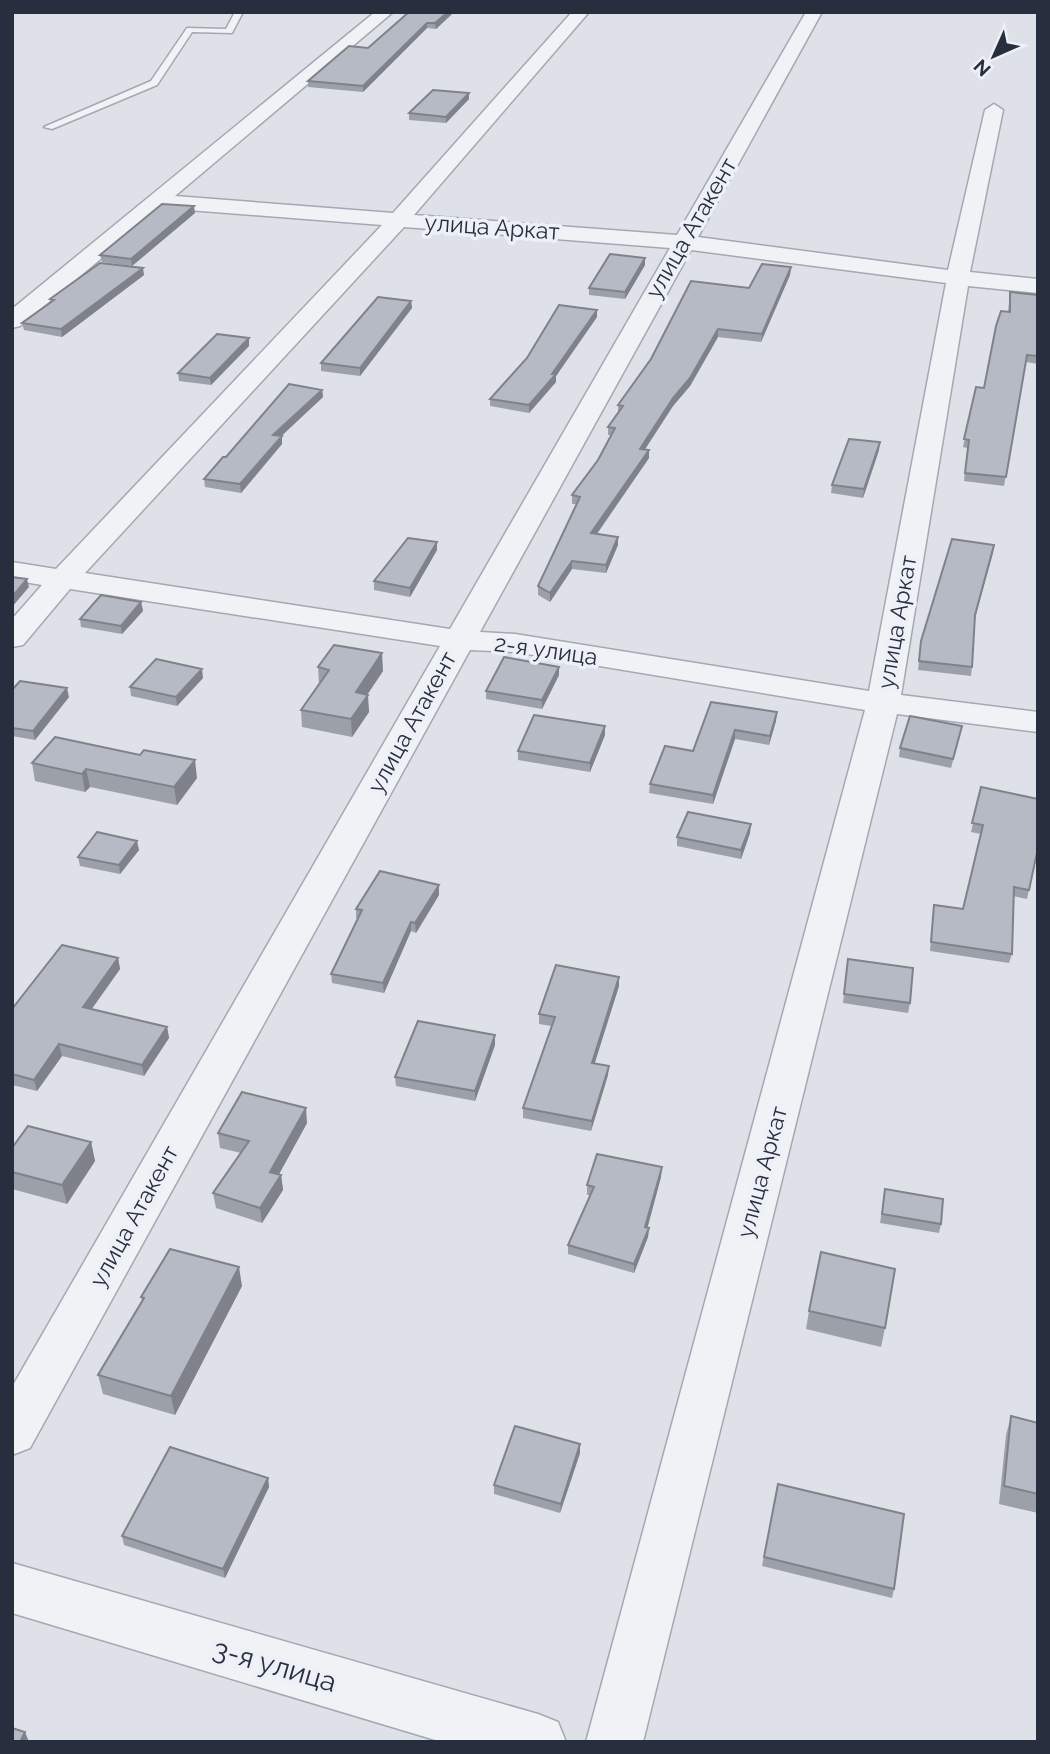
<svg xmlns="http://www.w3.org/2000/svg" width="1050" height="1754" font-family="Raleway,sans-serif">
	<style>
		.lines { fill: none; stroke-linecap: round; stroke-linejoin: round }
		.service-casing { stroke: #a3a8b2; stroke-width: 3 }
		.minor-casing { stroke: #a3a8b2; stroke-width: 3 }
		.service { fill: #f1f2f6; fill-rule: evenodd }
		.minor { fill: #f1f2f6; fill-rule: evenodd }
		.wall { fill: #9ca0a9 }
		.shaded-wall { fill: #7f828a }
		.building { fill: #b5bac5; stroke: #7f828a; stroke-width: 2 }
		.labels { text-anchor: middle; stroke-width: 7; stroke-linejoin: round; paint-order: stroke }
		.street-label { font-size: 23px; fill: #272f3f; stroke: #edf0f6 }
		.near-street-label { font-size: 28px; fill: #272f3f; stroke: #edf0f6 }
	</style>
	<rect width="100%" height="100%" fill="#dee1e8"/>
	<g class="lines">
		<!-- service casing -->
		<g class="service-casing">
			<path id="service" d="M235,12H243L232,33L192,32L157,85L52,129L44,127L151,81L187,28L226,29Z"/>
		</g>
		<!-- minor casing -->
		<g class="minor-casing">
			<path id="minor" d="M375,12H393L175,196L393,213L572,12H589L414,215L677,235L806,12H822L698,237L948,270L985,110L994,104L1003,110L970,272L1038,279V293L968,286L901,695L1038,712V732L897,714L643,1742H586L865,710L515,652L470,650L30,1448L12,1455V1387L440,646L70,589L23,645L12,647V619L42,585L12,580V562L56,569L382,225L162,208L20,326L12,328V309ZM404,227L670,248L450,629L85,573ZM691,250L946,283L869,691L515,634L480,632Z
				M12,1563L538,1714L558,1722L566,1742H442L12,1613Z"/>
		</g>
		<!-- service -->
		<use href="#service" class="service"/>
		<!-- minor -->
		<use href="#minor" class="minor"/>
	</g>
	<!-- wall -->
	<path class="wall" d="M409,12L453,13L436,29L427,28L363,92L308,87V81L368,48Z
		M469,93V99L446,123L409,120V113Z
		M195,213L132,266L102,262L100,255Z
		M645,258V265L625,299L589,295V288Z
		M791,267L790,275L761,342L718,337L690,386L673,406L645,449L649,458L597,534L618,537V545L606,573L572,569L550,602L538,595V586L576,504H572V495L598,460L611,435H608V427L618,412V405L749,288Z
		M144,275L62,337L24,330L22,323L50,302V299Z
		M1010,292L1038,295V364L1026,362L1004,486L964,481L967,448L963,447L976,387L984,388L1008,312Z
		M411,301L412,308L360,376L321,371V363Z
		M597,317L556,376V382L529,413L490,406V399Z
		M249,338V346L211,385L179,381L178,373Z
		M322,390L323,397L281,436L282,444L241,493L205,487L204,479L226,457Z
		M879,450L863,498L831,493L832,485Z
		M994,545L975,619L972,667L971,676L918,670L921,641Z
		M437,550L410,597L374,590V581Z
		M141,602L143,611L122,634L81,627L80,619Z
		M318,667L383,671L367,695L369,712L352,737L302,727L301,710L319,684Z
		M559,675L542,709L486,699V691Z
		M203,678L177,706L131,696L130,687Z
		M12,690L69,697L35,740L12,736Z
		M711,702L776,721L769,745L735,739L713,804L649,793L650,784L693,751Z
		M962,726L951,768L899,757L900,748Z
		M605,735L590,772L518,760V751Z
		M140,755L197,778L177,805L90,787L85,792L35,781L32,763Z
		M981,787L1038,848L1027,899L1013,896L1012,954L1009,963L930,951L934,905L963,909L981,834L971,832Z
		M750,833L741,859L677,846V837Z
		M139,850L120,874L80,866L78,857Z
		M439,895L416,933L411,931L384,993L332,983L331,974L358,918H356V909Z
		M118,958L120,969L92,1009L167,1027L169,1038L144,1076L62,1056L37,1091L12,1085V1009Z
		M848,959L910,1003L908,1013L843,1003Z
		M619,986L594,1063L608,1075L591,1131L523,1118V1108L552,1026L539,1024V1014Z
		M495,1035V1045L475,1101L396,1086L395,1077Z
		M307,1123L279,1174L281,1175L283,1190L262,1223L216,1208L213,1193L241,1153L220,1148L218,1133Z
		M91,1142L95,1161L67,1204L12,1189V1148Z
		M661,1177L647,1228H649L648,1237L634,1273L568,1254V1245L590,1195H587V1185Z
		M885,1189L941,1224L939,1233L880,1223Z
		M242,1286L175,1415L103,1394L98,1375L142,1301L141,1297Z
		M809,1311L885,1328L881,1347L806,1329Z
		M1011,1416L1038,1423V1513L999,1504L1006,1435Z
		M580,1444V1453L560,1513L494,1494V1485Z
		M268,1478L269,1487L225,1578L124,1545L122,1536Z
		M778,1484L894,1589L892,1598L762,1566Z"/>
	<!-- shaded-wall -->
	<path class="shaded-wall" d="M448,12L453,13L436,29L435,23Z
		M427,23V28L363,92V86Z
		M469,93V99L446,123V117Z
		M194,206L195,213L132,266L131,259Z
		M645,258V265L625,299V292Z
		M791,267L790,275L761,342L762,334Z
		M143,268L144,275L62,337L61,329Z
		M411,301L412,308L360,376V368Z
		M597,310V317L556,376V382L529,413V405Z
		M718,329V337L690,386L673,406L640,457V449Z
		M249,338V346L211,385L210,378Z
		M322,390L323,397L274,443L273,435Z
		M282,436V444L241,493L240,484Z
		M880,442L879,450L863,498L864,489Z
		M649,450V458L591,542V533Z
		M618,537V545L606,573V565Z
		M437,542V550L410,597V588Z
		M994,545L993,553L973,624L975,615Z
		M572,561V569L550,602V593Z
		M27,579L29,587L12,607V597Z
		M141,602L143,611L122,634L121,626Z
		M382,653L383,671L357,710L356,692Z
		M559,667V675L542,709V700Z
		M202,669L203,678L177,706L176,697Z
		M67,688L69,697L35,740L33,731Z
		M368,695L369,712L352,737L351,719Z
		M777,712L776,721L769,745L770,736Z
		M605,726V735L590,772V763Z
		M735,730V739L713,804V795Z
		M195,760L197,778L177,805L174,787Z
		M86,769L90,787L85,792L82,774Z
		M751,824L750,833L741,859V850Z
		M137,841L139,850L120,874L119,865Z
		M439,885V895L416,933L415,923Z
		M411,922V931L384,993L383,983Z
		M118,958L120,969L85,1018L83,1007Z
		M619,977V986L592,1072V1063Z
		M167,1027L169,1038L144,1076L142,1065Z
		M495,1035V1045L475,1101V1091Z
		M59,1044L62,1056L37,1091L34,1080Z
		M609,1066L608,1075L591,1131L592,1121Z
		M306,1108L307,1123L272,1187L270,1172Z
		M91,1142L95,1161L67,1204L62,1185Z
		M662,1167L661,1177L645,1237V1227Z
		M281,1175L283,1190L262,1223L260,1208Z
		M649,1228L648,1237L634,1273V1264Z
		M239,1267L242,1286L175,1415L171,1396Z
		M580,1444V1453L560,1513L561,1504Z
		M268,1478L269,1487L225,1578L223,1569Z
		M25,1732L29,1742H20Z"/>
	<!-- building -->
	<path class="building" d="M409,12H448L435,23H427L363,86L308,81L349,46L368,48Z
		M433,90L469,93L446,117L409,113Z
		M162,204L194,206L131,259L100,255Z
		M610,254L645,258L625,292L589,288Z
		M100,263L143,268L61,329L22,323L54,300L50,299Z
		M762,264L791,267L762,334L718,329L690,378L673,398L640,449L649,450L591,533L618,537L606,565L572,561L550,593L538,586L580,497L572,495L598,460L615,428L608,427L623,406L618,405L651,359L691,281L749,288Z
		M1010,292L1038,295V356L1027,355L1006,477L965,473L969,440L964,439L976,387L984,388L996,326L1001,311L1010,312Z
		M378,297L411,301L360,368L321,363Z
		M559,305L597,310L552,374H556L529,405L490,399L527,358Z
		M217,334L249,338L210,378L178,373Z
		M289,384L322,390L273,435L282,436L240,484L204,479L223,457H226Z
		M849,439L880,442L864,489L832,485Z
		M408,538L437,542L410,588L374,581Z
		M952,539L994,545L975,615L972,667L919,661L921,641Z
		M12,577L27,579L12,597Z
		M101,595L141,602L121,626L80,619Z
		M334,645L382,653L356,692L368,695L351,719L301,710L329,670L318,667Z
		M504,657L559,667L542,700L486,691Z
		M156,659L202,669L176,697L130,687Z
		M20,681L67,688L33,731L12,728V690Z
		M711,702L777,712L770,736L735,730L713,795L650,784L665,746L693,751Z
		M534,715L605,726L590,763L518,751Z
		M910,716L962,726L953,759L900,748Z
		M55,737L140,755L144,750L195,760L174,787L86,769L82,774L32,763Z
		M981,787L1038,799V848L1029,890L1014,887L1012,954L931,942L934,905L963,909L983,825L972,823Z
		M688,812L751,824L741,850L677,837Z
		M97,832L137,841L119,865L78,857Z
		M380,871L439,885L415,923L411,922L383,983L331,974L362,910L356,909Z
		M62,945L118,958L83,1007L167,1027L142,1065L59,1044L34,1080L12,1074V1009Z
		M848,959L913,968L910,1003L844,994Z
		M556,965L619,977L592,1063L609,1066L592,1121L523,1108L555,1017L539,1014Z
		M418,1021L495,1035L475,1091L395,1077Z
		M242,1092L306,1108L270,1172L281,1175L260,1208L213,1193L249,1141L218,1133Z
		M28,1126L91,1142L62,1185L12,1172V1148Z
		M597,1154L662,1167L645,1227L649,1228L634,1264L568,1245L594,1187L587,1185Z
		M885,1189L943,1199L941,1224L882,1214Z
		M170,1249L239,1267L171,1396L98,1375L144,1298L141,1297Z
		M821,1252L895,1269L885,1328L809,1311Z
		M1011,1416L1038,1423V1494L1004,1486Z
		M515,1426L580,1444L561,1504L494,1485Z
		M170,1447L268,1478L223,1569L122,1536Z
		M778,1484L904,1514L894,1589L764,1557Z
		M12,1728L25,1732L20,1742H12Z"/>
	<g class="labels">
		<!-- street labels -->
		<g class="street-label">
			<text transform="translate(492 227) rotate(4)" y="8">улица Аркат</text>
			<text transform="translate(691 228) rotate(-60)" y="8">улица Атакент</text>
			<text transform="translate(897 622) rotate(-80)" y="8">улица Аркат</text>
			<text transform="translate(546 650) rotate(8)" y="8">2-я улица</text>
			<text transform="translate(412 722) rotate(-61)" y="8">улица Атакент</text>
			<text transform="translate(762 1172) rotate(-75)" y="8">улица Аркат</text>
			<text transform="translate(134 1216) rotate(-61)" y="8">улица Атакент</text>
		</g>
		<!-- near-street labels -->
		<g class="near-street-label">
			<text transform="translate(275 1665) rotate(16)" y="10">3-я улица</text>
		</g>
	</g>
	<!-- border -->
	<rect width="1050" height="1754" fill="none" stroke="#272f3f" stroke-width="28"/>
	<!-- north arrow -->
	<g transform="translate(994 56) rotate(225)" stroke="#edf0f6" stroke-width="5" paint-order="stroke">
	<path d="M0-5L12 26L0 18L-12 26Z" fill="#272f3f"/>
	<text y="-10" font-size="19" font-weight="bold" text-anchor="middle" fill="#272f3f">N</text>
	</g>
</svg>
